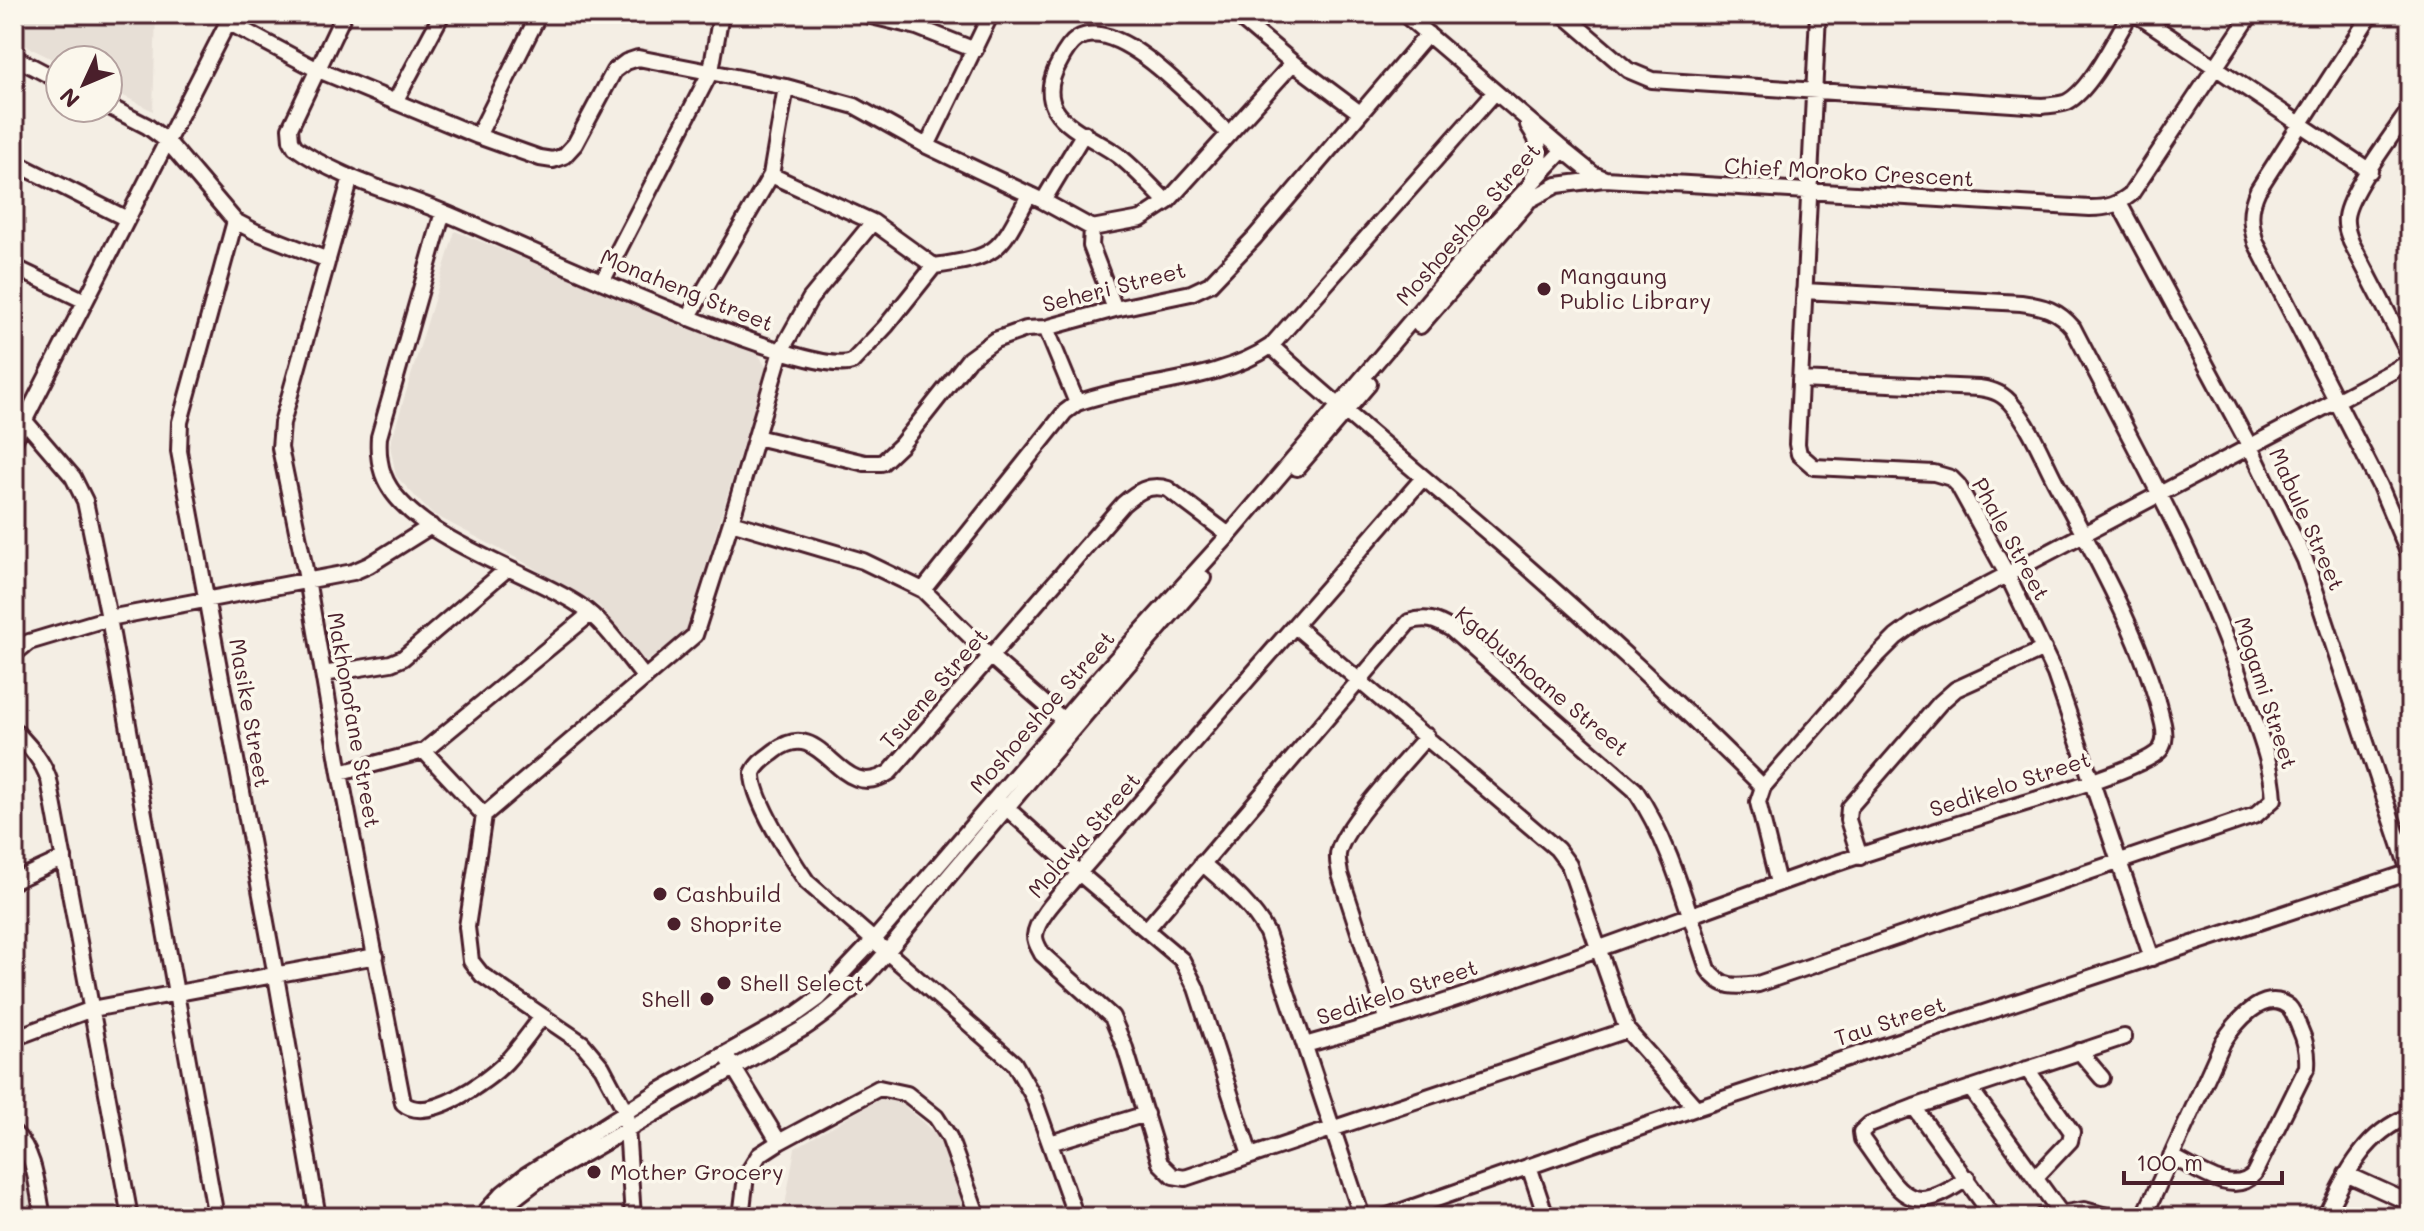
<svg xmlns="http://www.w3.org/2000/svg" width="2424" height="1231" font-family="Mali,sans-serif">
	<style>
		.built { fill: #e7dfd6 }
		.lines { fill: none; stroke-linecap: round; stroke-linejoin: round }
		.minor-casing { stroke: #4a1f2b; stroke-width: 20 }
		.minor { stroke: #fbf7ec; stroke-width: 14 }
		.poi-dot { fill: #4a1f2b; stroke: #fbf7ec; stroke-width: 3 }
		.labels { text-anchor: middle; stroke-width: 7; stroke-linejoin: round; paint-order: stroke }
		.street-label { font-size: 22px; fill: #4a1f2b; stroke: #fbf7ec }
		.poi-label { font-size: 22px; fill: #4a1f2b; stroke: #fbf7ec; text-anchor: start }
	</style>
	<rect width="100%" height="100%" fill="#f4eee4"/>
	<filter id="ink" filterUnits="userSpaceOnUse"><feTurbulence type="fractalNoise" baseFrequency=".0125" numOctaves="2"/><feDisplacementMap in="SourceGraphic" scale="16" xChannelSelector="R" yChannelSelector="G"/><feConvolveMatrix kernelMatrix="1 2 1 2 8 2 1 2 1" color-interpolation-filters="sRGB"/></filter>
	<g filter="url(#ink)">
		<!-- built -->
		<path class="built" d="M14,14H156L153,111L108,88V60H60V63L14,40Z
			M455,231L757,352L766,367L686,632L646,662L599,606L520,560L431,513L396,476L390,445Z
			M880,1099H897L941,1139L967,1217H783L795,1148Z
			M14,1146L20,1151L33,1217H14Z"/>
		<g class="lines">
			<!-- minor casing -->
			<g class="minor-casing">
				<path id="minor" d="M344,14L290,128L291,140L295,147C339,179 396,192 445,213C507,238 806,380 852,362L886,326L934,266C999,257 999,252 1029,195
					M863,14L917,27L975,50
					M1235,14L1293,63L1360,113
					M1404,14L1567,153L1593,174L1605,179L2090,208C2108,208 2117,205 2131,194L2251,14
					M1563,14L1628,70L1652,80L2042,106C2050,105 2059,105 2067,102C2091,90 2116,37 2130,14
					M1818,14L1797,444L1799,454L1814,467L1934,473L1951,478L1958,485L2007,574L2055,674L2152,958
					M1967,14H2014
					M2136,14L2370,171
					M2371,14L2258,190C2249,209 2250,223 2256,243L2380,486L2410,557
					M228,22L316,69L478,136L540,158L553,160L564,156L575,144L614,71L626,62L638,58L786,87L855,106L927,146L1043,201L1092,228L1141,219L1167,202L1293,63
					M14,57L60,81
					M396,100L442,14
					M108,106L147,126L167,141L235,221L256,232L328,260
					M2410,109C2394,133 2349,192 2346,217C2345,227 2348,233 2351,242L2410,356
					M1528,125C1541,144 1544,158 1532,179
					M478,136L539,14
					M927,146L991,14
					M14,162L127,219
					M771,175L873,222L934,266
					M351,177L282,423L280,448L307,579L340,773L403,1103C427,1125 488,1081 506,1062C519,1048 530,1032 542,1017
					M1531,199L1557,185L1604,179
					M1043,201L1084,133
					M1167,202C1151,187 1136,169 1119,156C1100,141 1068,131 1055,109C1047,94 1051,77 1059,63C1063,55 1069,44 1077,39C1119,13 1201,108 1229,134
					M2119,203L2250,447L2305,560L2410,874
					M443,212L379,437C378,450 379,462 383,474C405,536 527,570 579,605C605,622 625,654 645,678
					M235,221L180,422L179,451L276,976L318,1217
					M1092,228L1091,246L1115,309
					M14,267L85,301
					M603,280L711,71L721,14
					M688,318L771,175L786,87
					M1420,326L1527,203
					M1046,328L1077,403
					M1271,346C1350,418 1434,485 1514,555C1600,630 1683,707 1763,787
					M24,420L73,477L85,501L109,618L216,1217
					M756,437L865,463H882L901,445L969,359L995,340L1026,329L1046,328L1115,309L1191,293L1210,284L1254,238L1428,34
					M14,441L232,14
					M1297,468L1369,384
					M1423,478L1079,873C1067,888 1036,917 1035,936C1035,943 1039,948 1042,954L1112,1017L1125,1048L1160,1163L1173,1176L1185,1178L1627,1030
					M731,522L863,561L923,590L990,656L1070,726
					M923,590L1065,412L1077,403C1138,381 1217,383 1271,346L1495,92
					M1295,626L1557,849L1569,865L1627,1030L1696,1108
					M14,654L29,642L109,618L353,572L369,565L431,526
					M323,674L391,663L403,658L507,569
					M14,730C29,746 42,759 49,780L130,1217
					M424,751L484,815
					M340,773L424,751L590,614
					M1000,802L1079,873L1182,960L1196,988L1250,1155
					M484,815L695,635L731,522L781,351L810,299L873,222
					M484,815L467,927L471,961L482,975L582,1043L602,1067L626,1112L633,1217
					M1860,857L1848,820L1849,808L1940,703L1956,689L2044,649
					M1202,863C1226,884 1252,905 1267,933L1362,1217
					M14,881L64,858
					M1778,883L1758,802L1763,787L1879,654L1896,637L1915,623L2410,362
					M1147,929L1409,622C1426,616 1436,620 1451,629L1635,790C1671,843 1687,909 1708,969C1721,989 1737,987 1758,984L2256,815L2274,799C2272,762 2257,728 2245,693C2202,564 2135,448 2073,328C2058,310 2043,306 2021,303L1804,291
					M1388,1021L1340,874C1339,866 1336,858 1339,850C1348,821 1405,762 1427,736
					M14,1038L92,1009L376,956
					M1305,1045C1465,1000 1621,940 1777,884C1850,857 1925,835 1999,811C2028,802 2145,768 2160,750C2166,742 2165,733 2163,724C2145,643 2094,554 2055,481C2042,456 2031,427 2013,406C2004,394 1994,390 1979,388L1800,380
					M2079,1051L2102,1078
					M729,1060L779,1142
					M2027,1069L2072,1132L2070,1141L2036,1177
					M1970,1088L2060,1212
					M1914,1107L1993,1217
					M14,1133C36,1153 37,1189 43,1217
					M1050,1143L1146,1114
					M1529,1166L1546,1217
					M2346,1174L2410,1203
					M1967,1178C1906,1224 1898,1187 1862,1139L1861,1132L1870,1124L1914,1107L2124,1037
					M481,1217L503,1193L526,1175L659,1091L798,1013L819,998L873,941L1101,676L1229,535L1490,228L1563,150
					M497,1217L511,1201L537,1181L804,1028C864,990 908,924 954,870C1037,772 1118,674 1203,578
					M741,1217L746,1176L759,1155L779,1142L879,1088L907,1094L936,1117L949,1137L978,1217
					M1076,1217L1033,1096L1014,1063L807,882C792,860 752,799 753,773C757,763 766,758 775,751C825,713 837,807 890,772L1123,504C1137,492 1149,483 1168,489L1229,535
					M1385,1217L1696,1108L2410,872
					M2041,1217L2084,1210L2110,1217
					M2144,1217L2223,1042C2234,1025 2264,986 2289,1007C2294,1012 2297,1022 2300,1029C2306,1042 2308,1053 2307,1067L2254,1174C2233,1198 2194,1167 2171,1156
					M2325,1217C2345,1176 2364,1133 2410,1116"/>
			</g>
			<!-- minor -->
			<use href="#minor" class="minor"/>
		</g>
	</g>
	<!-- markers -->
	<g class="poi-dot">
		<circle cx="1544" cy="289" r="8"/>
		<circle cx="660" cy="894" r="8"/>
		<circle cx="674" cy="924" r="8"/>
		<circle cx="724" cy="983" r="8"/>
		<circle cx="707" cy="999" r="8"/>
		<circle cx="594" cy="1172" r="8"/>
	</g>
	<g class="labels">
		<!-- street labels -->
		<g class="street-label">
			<text transform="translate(1849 172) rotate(3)" y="8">Chief Moroko Crescent</text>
			<text transform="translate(1468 224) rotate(-49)" y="8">Moshoeshoe Street</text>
			<text transform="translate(1114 287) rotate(-14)" y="8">Seheri Street</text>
			<text transform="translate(687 290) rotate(22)" y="8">Monaheng Street</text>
			<text transform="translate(2307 519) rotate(66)" y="8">Mabule Street</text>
			<text transform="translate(2011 539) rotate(61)" y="8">Phale Street</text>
			<text transform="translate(1542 681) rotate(40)" y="8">Kgabushoane Street</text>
			<text transform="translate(934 688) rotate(-49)" y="8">Tsuene Street</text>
			<text transform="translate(2266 693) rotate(72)" y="8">Mogami Street</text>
			<text transform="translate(1042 712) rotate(-49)" y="8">Moshoeshoe Street</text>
			<text transform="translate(250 713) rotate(80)" y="8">Masike Street</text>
			<text transform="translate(354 720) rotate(80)" y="8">Makhonofane Street</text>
			<text transform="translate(2010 784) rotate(-18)" y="8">Sedikelo Street</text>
			<text transform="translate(1084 835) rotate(-49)" y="8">Molawa Street</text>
			<text transform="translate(1397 992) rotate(-18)" y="8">Sedikelo Street</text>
			<text transform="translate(1890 1021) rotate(-18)" y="8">Tau Street</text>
		</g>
		<!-- poi labels -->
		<g class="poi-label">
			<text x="1560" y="284">Mangaung<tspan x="1560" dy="25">Public Library</tspan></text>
			<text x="676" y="902">Cashbuild</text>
			<text x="690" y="932">Shoprite</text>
			<text x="740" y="991">Shell Select</text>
			<text x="691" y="1007" text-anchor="end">Shell</text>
			<text x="610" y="1180">Mother Grocery</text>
		</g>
	</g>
	<!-- margin -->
	<rect width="2424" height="1231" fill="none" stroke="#fbf7ec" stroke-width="48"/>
	<rect x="24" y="24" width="2376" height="1183" fill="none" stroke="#4a1f2b" stroke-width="3" filter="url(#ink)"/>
	<!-- north arrow -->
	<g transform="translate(84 84) rotate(226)"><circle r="38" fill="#fbf7ec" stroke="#b4a19f" stroke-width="2"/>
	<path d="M0-6L14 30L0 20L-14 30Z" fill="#4a1f2b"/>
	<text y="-12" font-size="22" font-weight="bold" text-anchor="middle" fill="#4a1f2b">N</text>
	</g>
	<!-- scale -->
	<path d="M2124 1171v12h158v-12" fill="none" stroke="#4a1f2b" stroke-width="4"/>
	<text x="2136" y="1171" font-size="24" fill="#4a1f2b" stroke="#fbf7ec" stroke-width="6" paint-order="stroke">100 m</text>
</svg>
